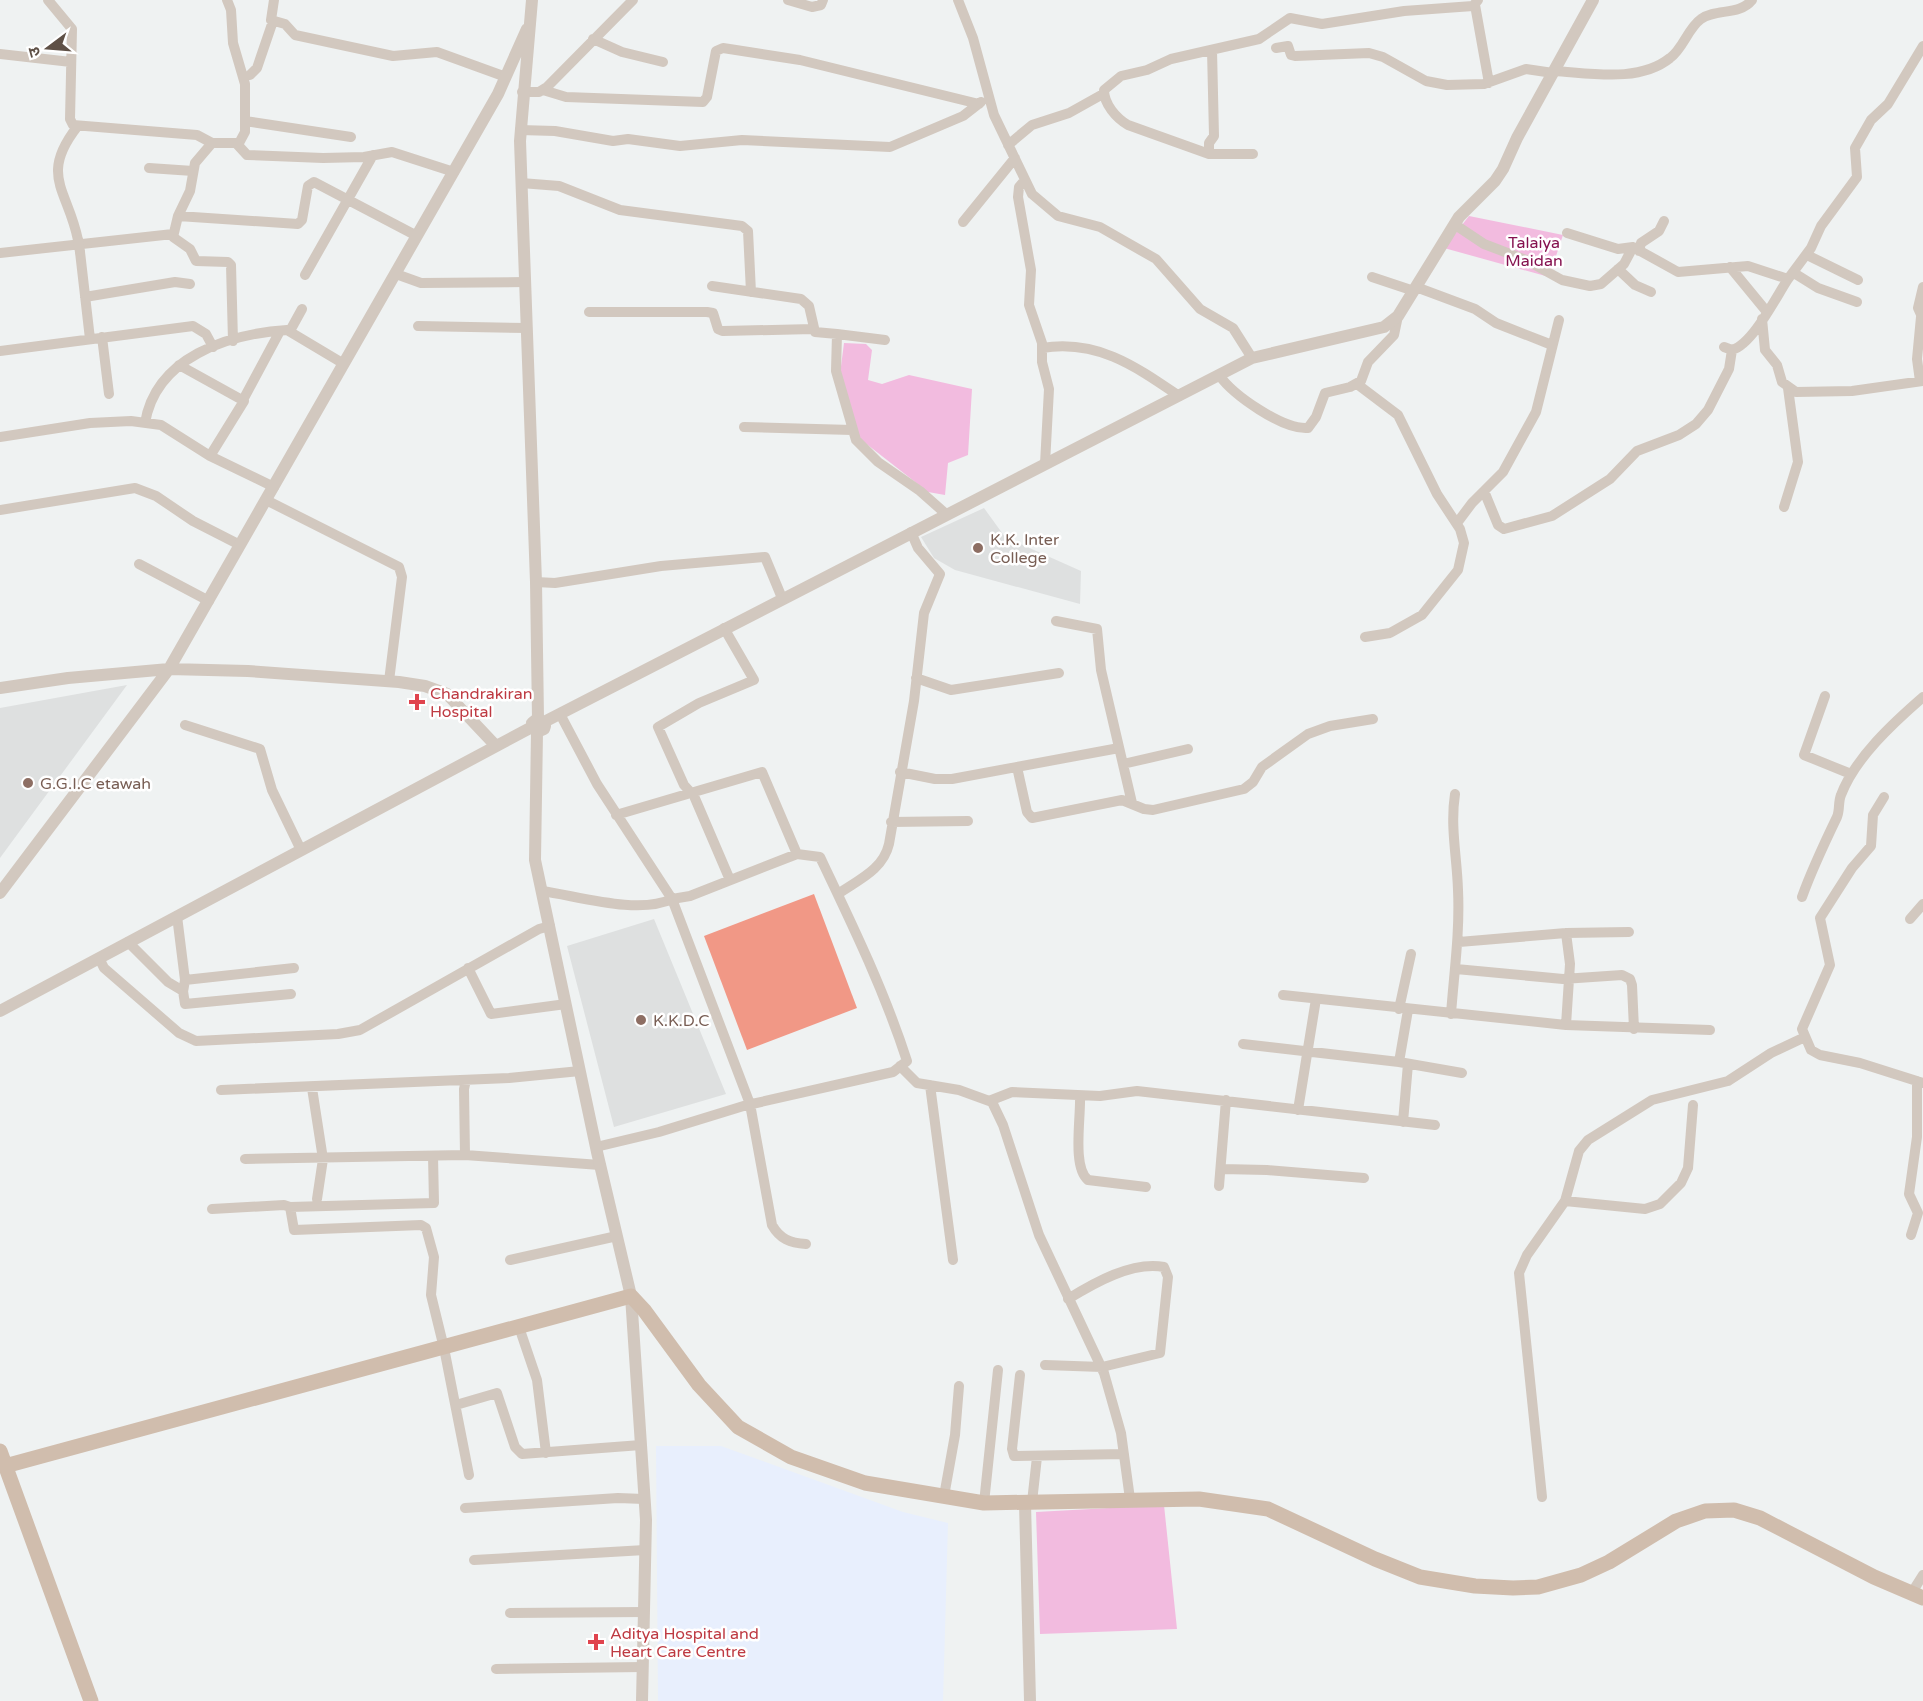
<svg xmlns="http://www.w3.org/2000/svg" width="1923" height="1701" font-family="'Varela Round','Noto Sans Devanagari',sans-serif">
	<style>
		.commercial { fill: #e8effd }
		.education { fill: #dee0e0 }
		.green { fill: #f2bbdf }
		.water { fill: #f19886 }
		.lines { fill: none; stroke-linecap: round; stroke-linejoin: round }
		.minor { stroke: #d2c8bf; stroke-width: 10 }
		.tertiary { stroke: #d2c8bf; stroke-width: 12 }
		.primary { stroke: #d0bdad; stroke-width: 15 }
		.minor-bridge { stroke: #d2c8bf; stroke-width: 10 }
		.education-dot { fill: #8d6e63; stroke: #fff; stroke-width: 2 }
		.health-dot { fill: #e0444e; stroke: #fff; stroke-width: 2 }
		.labels { text-anchor: middle; stroke-width: 5; stroke-linejoin: round; paint-order: stroke }
		.park-label { font-size: 16px; fill: #85114f; stroke: #fff }
		.education-label { font-size: 16px; fill: #785e54; stroke: #fff; text-anchor: start }
		.health-label { font-size: 16px; fill: #be3a42; stroke: #fff; text-anchor: start }
	</style>
	<rect width="100%" height="100%" fill="#eff2f2"/>
	<!-- commercial -->
	<path class="commercial" d="M656,1446H721L903,1512L948,1523L943,1701H658Z"/>
	<!-- education -->
	<path class="education" d="M984,508L1005,537L1081,571L1080,604L955,570L934,558L921,537Z
		M127,685L0,858V708Z
		M654,919L726,1094L614,1127L567,946Z"/>
	<!-- green -->
	<path class="green" d="M1469,216L1563,235L1549,277L1444,248Z
		M844,343L866,344L872,350L868,380L882,384L909,375L972,389L968,455L948,463L945,495L928,492L855,435L840,374Z
		M1164,1505L1177,1629L1040,1634L1036,1512Z"/>
	<!-- water -->
	<path class="water" d="M814,894L857,1008L747,1050L704,936Z"/>
	<g class="lines">
		<!-- minor -->
		<path class="minor" d="M48,0L72,29L70,119L73,125L197,135L212,143H236L247,155L323,158L364,157L392,152L454,172
			M227,0L231,10L233,43L245,84V132L238,145
			M274,0L271,20L285,24L295,35L393,56L437,52L506,77
			M788,0L812,7L821,5L823,0
			M958,0L973,38L994,115L1032,194L1058,216L1100,227L1156,259L1200,309L1233,328L1252,358
			M1475,5L1489,83
			M593,39L622,52L663,62
			M1276,48L1288,46L1291,55L1295,56L1369,53L1383,57L1426,81L1447,85L1484,84L1526,69L1553,73
			M0,54L71,62
			M1554,71C1590,73 1639,83 1670,58C1683,49 1688,28 1701,19C1716,8 1739,16 1752,0
			M250,75L257,68L273,21
			M543,90L566,97L703,102L707,97L716,51L723,48L800,60L979,104
			M522,92H539L547,87L633,0
			M245,121L351,137
			M77,127C39,176 68,190 78,240
			M520,130L555,131L613,141L628,139L680,146L742,140L890,147L963,116L981,102
			M212,143L195,163L190,191L178,216L173,237L190,249L196,261L228,262L231,265L233,341
			M1008,145L1032,125L1069,113L1103,94
			M1209,154V143L1214,136L1212,50
			M1253,154H1209L1128,125C1116,118 1104,104 1104,90L1121,76L1147,70L1171,59L1259,39L1290,18L1322,24L1404,11L1473,6L1478,0
			M149,168L193,171
			M1025,180L1019,187L1018,197L1031,270L1029,305L1042,343V362L1049,389L1045,464
			M521,183L559,186L620,210L742,226L748,231L751,292
			M178,216L298,224L302,220L308,186L314,182L417,236
			M963,222L1015,158
			M1454,224L1484,244L1526,260L1562,280L1590,286L1601,284L1624,264L1633,247
			M1567,233L1618,249L1633,247L1678,272L1748,266L1788,279L1811,248L1821,226L1857,177L1855,148L1871,120L1888,104L1923,46
			M1639,251L1641,243L1659,231L1664,221
			M80,252L90,339
			M0,253L173,234
			M1807,255L1858,280
			M1730,267L1767,312
			M1618,269L1635,285L1651,292
			M1794,273L1818,288L1857,302
			M396,274L421,283L525,282
			M305,275L373,155
			M1372,277L1414,291
			M712,286L801,299L809,306L815,332L837,334
			M1416,287L1475,309L1496,323L1552,345
			M1923,287L1918,308L1923,319
			M85,297L175,282L190,284
			M589,312H707L713,313L718,329L723,331L813,329
			M1762,319L1765,350L1777,365L1782,382L1796,392L1852,391L1923,381
			M418,326L527,328
			M287,330L291,329L302,309
			M102,337L109,394
			M885,340L837,334L836,371L856,440L878,462L920,491L946,514
			M1724,347L1732,350C1753,344 1776,297 1788,279
			M1042,348C1097,339 1135,366 1179,396
			M0,351L193,326L206,334L213,347
			M179,365L244,401L210,456
			M1219,375C1233,395 1283,430 1308,428L1316,417L1325,393L1350,387L1361,381L1368,362L1394,335L1398,316
			M1920,381L1917,359L1921,317
			M1357,384L1398,415L1437,494L1460,529L1464,543L1458,570L1422,615L1390,633L1365,637
			M243,400L280,331
			M145,423C156,357 228,334 287,330L344,364
			M744,427L852,430
			M0,437L90,423L131,421L161,425L210,456L274,487
			M1484,491L1498,525L1504,529L1552,516L1610,479L1637,451L1679,435L1696,424L1708,410L1729,369L1732,350
			M266,500L399,567L402,577L389,681
			M1784,507L1798,462L1788,388
			M0,510L135,488L156,496L193,521L240,545
			M1457,523L1472,503L1503,472L1536,412L1559,320
			M139,564L209,601
			M536,582L555,583L661,566L765,557L782,598
			M1056,621L1097,629L1101,670L1132,803
			M724,628L754,680L699,703L658,727L684,785L694,796L730,880
			M916,678L951,690L1059,673
			M1825,696L1804,755L1851,774
			M185,725L260,749L272,790L301,850
			M1123,764L1188,749
			M1017,767L1027,812L1032,818L1122,800L1144,809L1153,810L1244,789L1253,782L1262,767L1308,734L1330,726L1373,719
			M900,772L935,779H952L1119,748
			M1884,797L1873,815L1871,846L1852,868L1820,918L1830,965L1802,1029L1811,1050L1820,1055L1860,1063L1923,1083
			M616,815L762,772L797,854
			M891,822L968,821
			M542,891C578,896 638,915 672,899L597,784L560,714
			M838,894C858,880 883,870 889,844L914,701L924,613L940,574L918,548L911,532
			M1802,897C1812,869 1824,844 1837,817C1840,810 1838,802 1841,795C1855,758 1893,723 1923,697
			M177,916L185,980
			M1910,919L1923,904
			M1566,933L1570,964L1566,1025
			M128,942L168,982L183,991L185,1004L291,994
			M1459,942L1566,933L1629,932
			M99,958L104,968L179,1033L196,1041L338,1034L360,1030L539,929L550,926
			M468,968L491,1014L566,1004
			M1456,969L1563,979L1622,975L1630,979L1632,985L1634,1029
			M183,992L185,980L294,968
			M1283,995L1566,1025L1710,1030
			M1399,1009L1411,954
			M1451,1014C1454,973 1460,932 1458,890C1457,857 1450,827 1455,794
			M1243,1044L1399,1062L1462,1073
			M1399,1062L1408,1010
			M900,1066L917,1083L959,1090L992,1102L1003,1125L1039,1235L1104,1373L1121,1433L1130,1499
			M930,1085L953,1260
			M312,1088L323,1159L317,1199
			M221,1090L509,1078L580,1071
			M1080,1096C1081,1118 1072,1167 1088,1180L1146,1187
			M989,1101L1012,1092L1100,1096L1137,1091L1435,1125
			M1298,1110L1316,999
			M1403,1122L1408,1064
			M596,1147L659,1132L750,1104H752L893,1072L907,1061C884,990 852,924 820,857L797,854L690,896L672,899L750,1104L772,1225C780,1239 790,1243 806,1244
			M465,1155L600,1165
			M245,1159L465,1155L464,1089L466,1080
			M1222,1169L1267,1170L1364,1178
			M1219,1186L1226,1100
			M1565,1201L1645,1209L1660,1204L1681,1183L1688,1168L1693,1105
			M290,1207L434,1203L433,1156
			M212,1209L284,1205L290,1207L294,1230L421,1225L426,1228L434,1257L431,1295L444,1348L469,1475
			M1911,1235L1918,1213L1909,1194L1917,1137V1081
			M510,1260L617,1236
			M519,1327L537,1380L546,1453
			M1045,1365L1102,1367L1160,1353L1168,1277L1164,1267C1132,1261 1094,1283 1068,1299
			M1020,1375L1012,1449L1014,1456L1124,1454
			M456,1405L497,1393L515,1447L522,1454L641,1445
			M944,1496L955,1435L959,1386
			M1542,1497L1519,1273L1527,1255L1565,1201L1579,1151L1588,1140L1652,1100L1728,1081L1771,1053L1805,1037
			M1032,1502L1037,1457
			M984,1503L998,1370
			M465,1508L618,1498L644,1499
			M474,1560L645,1550
			M1911,1594L1923,1575
			M510,1613L644,1612
			M496,1669L643,1667"/>
		<!-- tertiary -->
		<path class="tertiary" d="M532,0L520,141L536,582L538,718
			M0,688L68,678L169,669L248,671L399,682L425,686L447,694L496,746
			M544,722L1252,358L1384,327L1398,316L1459,217L1495,181L1503,169L1517,138L1593,0
			M537,732L544,729L545,726L538,718L532,723V727L537,732L535,860L597,1152L631,1296L646,1520L642,1701
			M0,893L169,669L498,94L527,29
			M0,1011L532,727
			M1025,1503L1030,1701"/>
		<!-- primary -->
		<path class="primary" d="M0,1451L91,1701
			M5,1466L631,1296L644,1310L699,1385L738,1427L791,1457L865,1483L984,1503L1199,1499L1268,1509L1375,1559L1420,1577L1475,1586L1513,1588L1538,1587L1581,1575L1609,1562L1676,1521L1705,1511L1734,1510L1760,1518L1874,1577L1923,1598"/>
		<!-- minor-bridge -->
		<path class="minor-bridge" d="M78,240L80,252"/>
	</g>
	<!-- markers -->
	<g class="education-dot">
		<circle cx="978" cy="548" r="6"/>
		<circle cx="28" cy="783" r="6"/>
		<circle cx="641" cy="1020" r="6"/>
	</g>
	<g class="health-dot">
		<path d="M414 693h6v6h6v6h-6v6h-6v-6h-6v-6h6z"/>
		<path d="M593 1633h6v6h6v6h-6v6h-6v-6h-6v-6h6z"/>
	</g>
	<g class="labels">
		<!-- park labels -->
		<g class="park-label">
			<text x="1534" y="248">Talaiya<tspan x="1534" dy="18">Maidan</tspan></text>
		</g>
		<!-- education labels -->
		<g class="education-label">
			<text x="990" y="545">K.K. Inter<tspan x="990" dy="18">College</tspan></text>
			<text x="40" y="789">G.G.I.C etawah</text>
			<text x="653" y="1026">K.K.D.C</text>
		</g>
		<!-- health labels -->
		<g class="health-label">
			<text x="430" y="699">Chandrakiran<tspan x="430" dy="18">Hospital</tspan></text>
			<text x="610" y="1639">Aditya Hospital and<tspan x="610" dy="18">Heart Care Centre</tspan></text>
		</g>
	</g>
	<!-- north arrow -->
	<g transform="translate(48 48) rotate(254)" stroke="#ffffff" stroke-width="4.5" paint-order="stroke">
	<path d="M0-4.5L10 22L0 15L-10 22Z" fill="#5e5046"/>
	<text y="-9" font-size="16" font-weight="bold" text-anchor="middle" fill="#5e5046">उ</text>
	</g>
</svg>
